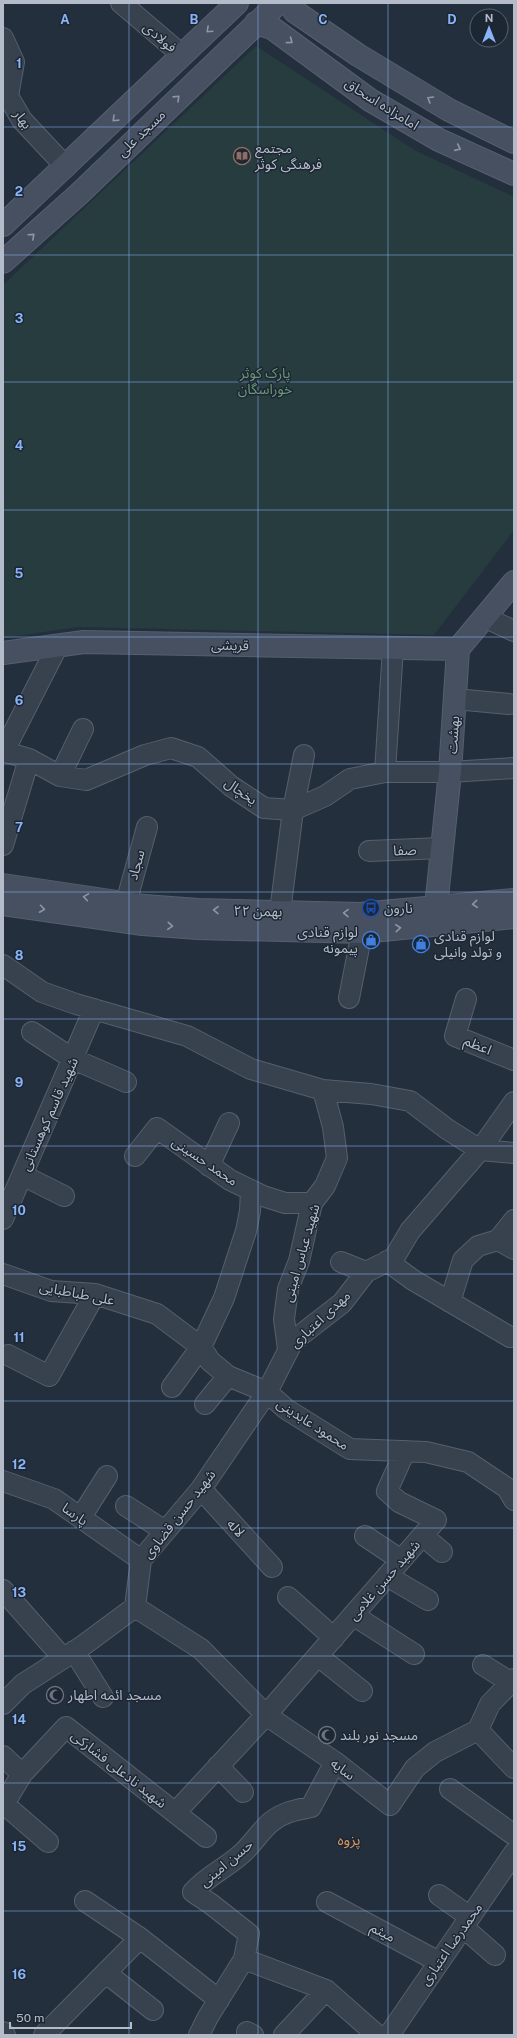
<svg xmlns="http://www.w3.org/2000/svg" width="517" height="2038" font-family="'Public Sans','Noto Sans Arabic',sans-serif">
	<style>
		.green { fill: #263c3f }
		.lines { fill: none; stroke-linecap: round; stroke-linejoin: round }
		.street-casing { stroke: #565f6c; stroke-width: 22 }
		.secondary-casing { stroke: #565f6c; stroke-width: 24 }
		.street { stroke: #38414e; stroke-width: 20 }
		.secondary { stroke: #465061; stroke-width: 22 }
		.oneway { stroke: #8e96a5 }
		.grid { fill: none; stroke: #8ab4f8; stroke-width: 1; stroke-opacity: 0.55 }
		.labels { text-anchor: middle; stroke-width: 3; stroke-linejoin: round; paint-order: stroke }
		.street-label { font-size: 14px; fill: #b4bcc9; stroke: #1d2633 }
		.poi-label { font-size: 14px; fill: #b4bcc9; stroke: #1d2633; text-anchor: start }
		.park-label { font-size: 14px; fill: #6b9a76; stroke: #1d2633 }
		.neighbourhood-label { font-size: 15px; fill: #d59563; stroke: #1d2633 }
		.grid-label { font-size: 13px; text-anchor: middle; font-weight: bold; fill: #8ab4f8; stroke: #1d2633; stroke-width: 3; stroke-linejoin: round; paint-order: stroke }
	</style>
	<rect width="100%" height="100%" fill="#242f3e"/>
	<!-- green -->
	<path class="green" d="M256,46L416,151L514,197V530L434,635L78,627L3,638V285Z"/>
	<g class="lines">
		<!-- street casing -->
		<g class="street-casing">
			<path id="street" d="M121,3L182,55
				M3,38L14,62L8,96L22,120L66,167
				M484,617L514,631
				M455,699L509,704
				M3,751L29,759L60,776L86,780L145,755L171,748L198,757L231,786L264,808L293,810L325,796L350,779L385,772H450L514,768
				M4,751L58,645
				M385,772L393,648
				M60,776L83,729
				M3,845L29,759
				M369,851L442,848
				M126,903L147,827
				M280,912L293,810L304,755
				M3,965L42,992L76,1004L187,1036L251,1069L323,1090L371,1094L410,1101L447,1129L480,1150L514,1153
				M349,998L362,932
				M466,999L455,1036L514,1060
				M32,1032L73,1059L126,1082
				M135,1156L157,1128L230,1180L263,1196L285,1203H312
				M209,1166L229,1123
				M22,1175L64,1196
				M3,1219L94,1009
				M498,1240L514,1220
				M387,1261L413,1280L510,1337
				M341,1262L366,1272
				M3,1274L51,1291L95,1294L157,1314L201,1347L210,1361L228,1376L267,1392L286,1409L350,1449L426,1452L468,1462L507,1488L514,1500
				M450,1302L463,1260L478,1246L498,1240L514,1249
				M288,1349L284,1319L288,1289L299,1261L312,1203L325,1186L337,1158L333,1127L323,1090
				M8,1355L49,1376L95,1294
				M172,1387L201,1347L224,1298L246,1231L250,1211L251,1190
				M205,1404L228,1376
				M3,1481L54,1499L141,1560
				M201,1489L272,1567
				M126,1506L165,1531
				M81,1517L107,1476
				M365,1536L401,1560
				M423,1536L442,1552
				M387,1576L428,1600
				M3,1590L63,1658
				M288,1597L334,1638
				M135,1607L201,1649L266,1715L335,1762L390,1805L415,1768L435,1752L478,1730L490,1704L514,1679
				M353,1615L414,1654
				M74,1651L103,1697
				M318,1656L362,1691
				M483,1665L510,1682
				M3,1704L23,1684L81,1647L135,1607L141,1560L201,1489L267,1392L293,1341L342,1303L366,1272L394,1258L410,1231L480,1150L514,1102
				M478,1730L514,1768
				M3,1756L22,1774L66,1727L206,1837
				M218,1766L243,1792
				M22,1774L4,1804L48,1842
				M450,1789L514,1835
				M175,1813L266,1715L436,1520L399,1502L387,1491L405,1451
				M439,1895L470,1917
				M85,1901L140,1938
				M327,1902L439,1962
				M463,1927L495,1955
				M244,1959L326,1990L377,2035
				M106,1973L153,2010
				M3,2032L5,2035
				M247,2032L253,2035
				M44,2035L140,1938L219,2000
				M199,2035L208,2017L244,1959L249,1934L211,1904L193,1892C206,1877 224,1869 239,1856C251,1847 259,1832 271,1822C283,1812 296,1810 311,1807L335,1762
				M284,2035L326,1990
				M389,2035L514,1853"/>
		</g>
		<!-- secondary casing -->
		<g class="secondary-casing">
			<path id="secondary" d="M290,3L294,11L358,55L449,110L514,142
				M256,23L272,28L370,100L439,140L514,174
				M3,225L237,3
				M3,262L79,194L278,3
				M3,653L84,642L458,649
				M3,885L144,906L198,910L360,914L514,900
				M3,904L143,924L198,928L362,932L514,917
				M436,907L450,772L458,649L514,582"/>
		</g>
		<!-- street -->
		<use href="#street" class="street"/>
		<!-- secondary -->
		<use href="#secondary" class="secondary"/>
	</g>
	<!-- one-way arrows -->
	<defs><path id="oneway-chevron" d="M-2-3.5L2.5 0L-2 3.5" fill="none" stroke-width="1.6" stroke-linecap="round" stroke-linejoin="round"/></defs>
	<g class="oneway">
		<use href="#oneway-chevron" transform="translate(209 30) rotate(137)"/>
		<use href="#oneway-chevron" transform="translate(290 41) rotate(37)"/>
		<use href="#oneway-chevron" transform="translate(177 98) rotate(-44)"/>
		<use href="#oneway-chevron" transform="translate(430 99) rotate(-149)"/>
		<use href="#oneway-chevron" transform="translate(115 119) rotate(136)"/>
		<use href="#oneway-chevron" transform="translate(458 148) rotate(24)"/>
		<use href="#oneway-chevron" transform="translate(32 236) rotate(-42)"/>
		<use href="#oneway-chevron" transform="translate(86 897) rotate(-171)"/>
		<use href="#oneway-chevron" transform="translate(475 904) rotate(175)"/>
		<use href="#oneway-chevron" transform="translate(42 909) rotate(8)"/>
		<use href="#oneway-chevron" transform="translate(216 910) rotate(-179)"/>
		<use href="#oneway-chevron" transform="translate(346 913) rotate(-179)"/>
		<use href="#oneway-chevron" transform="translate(170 926) rotate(4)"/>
		<use href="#oneway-chevron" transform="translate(398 928) rotate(-5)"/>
	</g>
	<!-- grid -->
	<path class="grid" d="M129,3V2035M258,3V2035M388,3V2035M3,127H514M3,255H514M3,382H514M3,510H514M3,637H514M3,764H514M3,892H514M3,1019H514M3,1146H514M3,1274H514M3,1401H514M3,1528H514M3,1656H514M3,1783H514M3,1911H514"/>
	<!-- icons -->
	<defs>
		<g id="library-ring" transform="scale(0.9)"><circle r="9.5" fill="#1d2633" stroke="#8d6e63" stroke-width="1.5"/><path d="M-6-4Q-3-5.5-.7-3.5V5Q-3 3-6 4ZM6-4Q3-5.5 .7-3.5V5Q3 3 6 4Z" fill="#8d6e63"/></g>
		<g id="bus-ring" transform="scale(0.9)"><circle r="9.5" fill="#1d2633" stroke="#1a4fb4" stroke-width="1.5"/><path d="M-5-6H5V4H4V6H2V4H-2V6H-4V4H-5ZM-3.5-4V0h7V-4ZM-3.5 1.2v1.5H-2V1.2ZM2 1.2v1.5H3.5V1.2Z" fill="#1a4fb4"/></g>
		<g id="shop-ring" transform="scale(0.9)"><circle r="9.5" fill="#1d2633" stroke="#3f7fe0" stroke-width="1.5"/><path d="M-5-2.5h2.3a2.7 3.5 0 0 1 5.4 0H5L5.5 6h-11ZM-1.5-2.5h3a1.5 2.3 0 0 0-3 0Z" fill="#3f7fe0"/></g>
		<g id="mosque-ring" transform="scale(0.9)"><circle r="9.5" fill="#1d2633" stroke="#6b7280" stroke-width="1.5"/><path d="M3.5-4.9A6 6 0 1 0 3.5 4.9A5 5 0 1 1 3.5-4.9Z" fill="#6b7280"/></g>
	</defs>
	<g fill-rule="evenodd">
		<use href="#library-ring" x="242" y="156"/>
		<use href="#bus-ring" x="371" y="908"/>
		<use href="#shop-ring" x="371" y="940"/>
		<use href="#shop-ring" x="421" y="944"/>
		<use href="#mosque-ring" x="55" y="1695"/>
		<use href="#mosque-ring" x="327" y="1735"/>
	</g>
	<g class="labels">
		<!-- street labels -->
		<g class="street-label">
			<text transform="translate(160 37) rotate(40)" y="5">فولادی</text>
			<text transform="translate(382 104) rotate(32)" y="5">امامزاده اسحاق</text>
			<text transform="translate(23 119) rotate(53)" y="5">بهار</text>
			<text transform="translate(141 133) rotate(-44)" y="5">مسجد علی</text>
			<text transform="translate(230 645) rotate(1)" y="5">قریشی</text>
			<text transform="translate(453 735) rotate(-86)" y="5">بهشت</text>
			<text transform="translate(241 791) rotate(35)" y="5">یخچال</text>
			<text transform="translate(405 850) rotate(-2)" y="5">صفا</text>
			<text transform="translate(136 865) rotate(-75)" y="5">سجاد</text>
			<text transform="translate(258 911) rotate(1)" y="5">۲۲ بهمن</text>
			<text transform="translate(478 1045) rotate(23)" y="5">اعظم</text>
			<text transform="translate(49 1114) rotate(-66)" y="5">شهید قاسم کوهستانی</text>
			<text transform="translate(205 1161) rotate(34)" y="5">محمد حسینی</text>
			<text transform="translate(301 1253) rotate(-74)" y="5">شهید عباس امینی</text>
			<text transform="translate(77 1293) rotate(11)" y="5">علی طباطبایی</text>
			<text transform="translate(320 1319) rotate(-43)" y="5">مهدی اعتباری</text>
			<text transform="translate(313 1424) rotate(33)" y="5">محمود عابدینی</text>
			<text transform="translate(75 1514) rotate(35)" y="5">پارسا</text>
			<text transform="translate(179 1514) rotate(-52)" y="5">شهید حسن قضاوی</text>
			<text transform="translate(236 1528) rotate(48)" y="5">لاله</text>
			<text transform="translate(384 1580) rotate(-49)" y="5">شهید حسن غلامی</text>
			<text transform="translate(119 1769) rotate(38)" y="5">شهید نادعلی فشارکی</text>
			<text transform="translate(343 1769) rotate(37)" y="5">سایه</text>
			<text transform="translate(226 1863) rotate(-40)" y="5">حسن امینی</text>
			<text transform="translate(383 1932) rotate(28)" y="5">میثم</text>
			<text transform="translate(451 1944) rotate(-55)" y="5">محمدرضا اعتباری</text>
		</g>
		<!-- poi labels -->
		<g class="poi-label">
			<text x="255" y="153">مجتمع<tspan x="255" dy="16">فرهنگی کوثر</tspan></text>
			<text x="384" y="913">نارون</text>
			<text x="358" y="937" text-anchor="end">لوازم قنادی<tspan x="358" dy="16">پیمونه</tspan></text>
			<text x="434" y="941">لوازم قنادی<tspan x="434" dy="16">و تولد وانیلی</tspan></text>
			<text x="68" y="1700">مسجد ائمه اطهار</text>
			<text x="340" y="1740">مسجد نور بلند</text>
		</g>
		<!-- park labels -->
		<g class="park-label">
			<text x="265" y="378">پارک کوثر<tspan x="265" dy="16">خوراسگان</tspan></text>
		</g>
		<!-- neighbourhood labels -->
		<g class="neighbourhood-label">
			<text x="349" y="1845">پزوه</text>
		</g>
	</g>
	<g class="grid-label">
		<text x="65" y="24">A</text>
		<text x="194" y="24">B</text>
		<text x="323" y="24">C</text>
		<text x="452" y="24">D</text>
		<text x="19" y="68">1</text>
		<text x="19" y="196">2</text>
		<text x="19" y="323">3</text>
		<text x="19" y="450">4</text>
		<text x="19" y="578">5</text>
		<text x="19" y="705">6</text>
		<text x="19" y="832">7</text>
		<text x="19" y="960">8</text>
		<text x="19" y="1087">9</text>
		<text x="19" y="1215">10</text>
		<text x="19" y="1342">11</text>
		<text x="19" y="1469">12</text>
		<text x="19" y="1597">13</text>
		<text x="19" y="1724">14</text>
		<text x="19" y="1851">15</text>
		<text x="19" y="1979">16</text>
	</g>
	<!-- border -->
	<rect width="517" height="2038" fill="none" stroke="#b4bcc9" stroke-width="8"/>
	<!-- north arrow -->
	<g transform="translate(489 28)"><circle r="19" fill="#1d2633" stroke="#59626f"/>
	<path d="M0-3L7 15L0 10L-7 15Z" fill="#8ab4f8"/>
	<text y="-6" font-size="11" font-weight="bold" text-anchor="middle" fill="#b4bcc9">N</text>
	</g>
	<!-- scale -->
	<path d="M10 2022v6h121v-6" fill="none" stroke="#b4bcc9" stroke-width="2"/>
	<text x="16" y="2022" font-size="12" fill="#b4bcc9" stroke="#1d2633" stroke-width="3" paint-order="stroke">50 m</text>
</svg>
